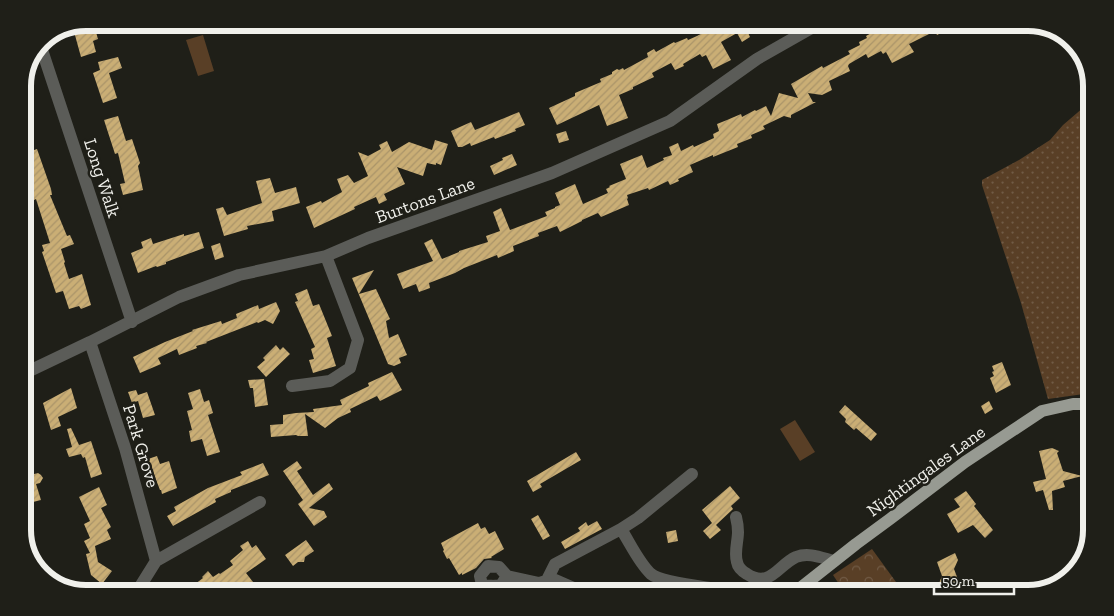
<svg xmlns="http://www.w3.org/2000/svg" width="1114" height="616" font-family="'Zilla Slab',serif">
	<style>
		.grass { fill: url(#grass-dots) }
		.forest { fill: url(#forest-crowns) }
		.pitch { fill: #593f26 }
		.building { fill: url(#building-hatch) }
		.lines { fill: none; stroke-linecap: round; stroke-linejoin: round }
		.minor { stroke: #5b5c58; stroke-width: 12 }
		.major { stroke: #979a92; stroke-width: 12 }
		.labels { text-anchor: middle; stroke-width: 5; stroke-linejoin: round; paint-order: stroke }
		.street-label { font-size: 18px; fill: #f0f0eb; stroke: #1f1f18 }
		.rim { fill: none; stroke: #f0f0eb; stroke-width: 6 }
	</style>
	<defs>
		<pattern id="grass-dots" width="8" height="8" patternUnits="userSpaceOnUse" patternTransform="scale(1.25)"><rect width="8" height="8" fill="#593f26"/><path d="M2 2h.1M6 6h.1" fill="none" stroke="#715b46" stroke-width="1.8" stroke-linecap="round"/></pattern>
		<pattern id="forest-crowns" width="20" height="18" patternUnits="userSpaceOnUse" patternTransform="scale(1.25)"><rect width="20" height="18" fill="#593f26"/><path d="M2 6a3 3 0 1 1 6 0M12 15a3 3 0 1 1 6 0" fill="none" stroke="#715b46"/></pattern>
		<pattern id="building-hatch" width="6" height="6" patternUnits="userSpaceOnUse" patternTransform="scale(1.25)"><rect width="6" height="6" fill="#caae75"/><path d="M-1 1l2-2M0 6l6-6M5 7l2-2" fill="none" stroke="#aa9469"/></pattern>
	</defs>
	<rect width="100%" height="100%" fill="#1f1f18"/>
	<!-- grass -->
	<path class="grass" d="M1091,101V393L1048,399L1021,303L982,185V180L1019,160L1050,140L1063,125Z"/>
	<!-- forest -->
	<path class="forest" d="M872,549L904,593H845L833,575Z"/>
	<!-- pitch -->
	<path class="pitch" d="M203,35L214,71L198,76L186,40Z
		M795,420L815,452L800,461L780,429Z"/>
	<!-- building -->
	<path class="building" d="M87,22H93L98,39L93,41L96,52L81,57L73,28Z
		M713,22H714L717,26L724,22H743L750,37L742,42L737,33L721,42L731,60L713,69L706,55L702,57L700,54L683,64L684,66L675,70L671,63L652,73L654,77L633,87V89L619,95L628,118L607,126L599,105L557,125L549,108L575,96V93L601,82L600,79L612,74V72L617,69L619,70L623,68L624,70L648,57L647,53L654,49L656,52L674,42L675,43L687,38L688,40L697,36L706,31L704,28Z
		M891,22H951L945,26L947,30L937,35L935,31L909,44L914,52L892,63L886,52L883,54L881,51L868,58L866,54L849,64L848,66L850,71L829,81L832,90L822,95L808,93L813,102H816L791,115V118L784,116L763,126L765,129L751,135L752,138L737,144L738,147L713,157V155L690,165L693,172L678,179L679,181L670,185L668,181L649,190L648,188L627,195L628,198L627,199L629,205L601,217L598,213L582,220V221L560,232L557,226L538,233L539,236L513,246L514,251L498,258L497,255L464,268L455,273L429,283L430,288L419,292L416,284L403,289L397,274L433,261L424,243L432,239L442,259L459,252V251L488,242L486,236L500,231L493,212L501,208L510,230L547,216L545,212L555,208V207L560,205L555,193L575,184L583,204L608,193L606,189L610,187L609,186L626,179L620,164L642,155L647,168L664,160L663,158L672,155L669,147L678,143L681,151L693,145L694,147L714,138L713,134L719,131L717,124L727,120L741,114L742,117L755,110L756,111L766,106L771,116L779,93L798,98L791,84L822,66L823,68L850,54L848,51L860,45L859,42L867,38L866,36Z
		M118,57L122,68L109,73L117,98L103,103L93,73L100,70L98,62Z
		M519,112L525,125L515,129L516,131L508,134L495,139L494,137L471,146L470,143L462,147H458L451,131L471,122L475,130Z
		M118,116L126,141L132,139L140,163L138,166L143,190L123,195L120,184L125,183L118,153L115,154L104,120Z
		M566,131L569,140L559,143L556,134Z
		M435,140L448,144L441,165L436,163V165L427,163L423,176L397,167L405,184L384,194L387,200L379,204L376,197L354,207L355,209L314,228L306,207L321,201L322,203L342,192L337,179L348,175L354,183L368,176L358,152L368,156L381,149L379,145L387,141L392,152L409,142L432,150Z
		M37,149L51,189L52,195H50L67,236L70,235L74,244L61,249L65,262L64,263L69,279L82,274L91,305L81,309L79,306L69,309L63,291L56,293L42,252L44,251L42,245L50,243L36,199L34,200L30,189L29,183L31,178L28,169L32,168L26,153Z
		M512,154L517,165L494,175L490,166L503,160L502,158Z
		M270,178L275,193L296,187L300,203L272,211L274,221L247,226L248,229L224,236L216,209L223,207L227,215L262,203L256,181Z
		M199,232L204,248L166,262V264L157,267L156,266L138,273L131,253L143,248L141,242L151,238L153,244L184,234V236Z
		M220,243L224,257L215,260L211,246Z
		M374,270L359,294L376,289L390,319L386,321L389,338L398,334L407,355L399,358L401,363L394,366L388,364L352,278Z
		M307,289L313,306L319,304L332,336L327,338L336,366L313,373L309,360L314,359L311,349L315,347L295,302L298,301L295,294Z
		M276,302L280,311L273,324L265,320L258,323L257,322L206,342L207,343L196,346L197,348L179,355L177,349L158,358L161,364L140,373L133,357L165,342L193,331L192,330L221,321L222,324L237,318L236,314L258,305L259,309Z
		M276,345L280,350L283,347L290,354L266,377L257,367L265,360L263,358Z
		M1002,362L1011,385L996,393L990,378L994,376L992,372L994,371L992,366Z
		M392,372L402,390L380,401L377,396L350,409L351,412L338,418L325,428L305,414L308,436H298L296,435L271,437L270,425L283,424V415L296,413L314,412L313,409L342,405L340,400L369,386L368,383Z
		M264,379L268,405L255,407L253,388H250L248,380Z
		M71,388L77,408L58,417L61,426L51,430L43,403Z
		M200,389L204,402L209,400L213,413L208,415L220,452L207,456L202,439L191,442L189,431L192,430L187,411L193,409L188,393Z
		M136,390L138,395L147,392L155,415L143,418L138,401L132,403L128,392Z
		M989,401L993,409L985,414L981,406Z
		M845,405L877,434L871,441L856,428L854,430L845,422L846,419L839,412Z
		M71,428L79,445L91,441L102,474L91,478L85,457L83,458L81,454L69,457L66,449L72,447L67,429Z
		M1052,448L1059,451L1057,453L1063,471L1082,476L1063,481L1065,487L1052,491L1053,510H1049L1043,490L1036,492L1033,482L1046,479L1039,451Z
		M576,452L581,460L540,484L542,487L533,492L527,481Z
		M157,456L160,464L169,461L177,488L162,494L161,490H160L148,459Z
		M297,461L302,468L297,471L313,495L329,483L333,489L309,508L324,511L327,517L314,526L298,504L303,500L283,471Z
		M263,463L269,475L231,490V492L215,499L216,502L173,526L167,516L176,511L174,507L208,488L242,475L240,472Z
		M38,473L41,475L43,478L40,483L36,484L41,500L25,504L23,497V477Z
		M730,486L740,498L731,506L733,509L716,525L721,530L710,539L703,531L712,523L702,510Z
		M99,487L107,505L101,508L111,527L107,530L111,539L95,546L98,562L112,571L102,584L91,575L86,554L90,553L84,541L90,538L84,524L90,521L79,497Z
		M966,491L976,504L974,506L993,530L985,538L973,525L958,533L947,514L960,507L954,499Z
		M538,515L550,536L543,540L531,519Z
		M597,521L602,529L565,549L561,542L580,531L578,528L586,522L588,526Z
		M478,523L481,529L485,527L489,534L495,531L504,549L491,557L492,558L484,559L476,568L462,575V573L459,575L449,558L447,559L443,551L444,550L441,543Z
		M676,530L678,541L668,543L666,532Z
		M306,540L314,551L305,557L304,562H298L293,566L285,555Z
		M248,541L252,548L256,545L266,559L246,573L253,582L245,588L242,585L230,594H194L191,587L203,578L202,577L208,571L213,577L219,573L220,574L233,565L230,561L243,550L240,546Z
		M955,553L958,560L954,569L962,590L955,594H920L938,586L942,576L937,562Z"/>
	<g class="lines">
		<!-- minor -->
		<path class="minor" d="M40,44L132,322
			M90,342L125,448L156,561
			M23,374L90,342L179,297L239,275L326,256L368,238L552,173L670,121L757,59L822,22
			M292,386L330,381L350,368L358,340L326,256
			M736,517C737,521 738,527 738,532C738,541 734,553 737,562C738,568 742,571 747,574C770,589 778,565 796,557C809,552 822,558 834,561
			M621,529C630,543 639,563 651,574C662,583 707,587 722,590L728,593
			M507,576L501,585L494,586L482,585L480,576L488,566L499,567L507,576L539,583L553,579L585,593
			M547,580L555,564L621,529L638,518L692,474
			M136,593L156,561L260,502"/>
		<!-- major -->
		<path class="major" d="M794,593L856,544L890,519L965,462L1042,411L1073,404H1091"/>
	</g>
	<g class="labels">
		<!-- street labels -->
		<g class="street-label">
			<text transform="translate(102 178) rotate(72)" y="6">Long Walk</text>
			<text transform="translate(425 200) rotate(-20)" y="6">Burtons Lane</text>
			<text transform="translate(141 446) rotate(73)" y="6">Park Grove</text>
			<text transform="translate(926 471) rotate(-36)" y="6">Nightingales Lane</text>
		</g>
	</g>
	<!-- crop -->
	<path d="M0 0H1114V616H0ZM86 31H1028A55 55 0 0 1 1083 86V530A55 55 0 0 1 1028 585H86A55 55 0 0 1 31 530V86A55 55 0 0 1 86 31Z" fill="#1f1f18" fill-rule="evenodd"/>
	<path class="rim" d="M86 31H1028A55 55 0 0 1 1083 86V530A55 55 0 0 1 1028 585H86A55 55 0 0 1 31 530V86A55 55 0 0 1 86 31Z"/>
	<!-- scale -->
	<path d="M934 586v8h80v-8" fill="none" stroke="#f0f0eb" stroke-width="2.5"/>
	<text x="942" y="586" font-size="15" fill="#f0f0eb" stroke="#1f1f18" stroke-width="4" paint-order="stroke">50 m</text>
</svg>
